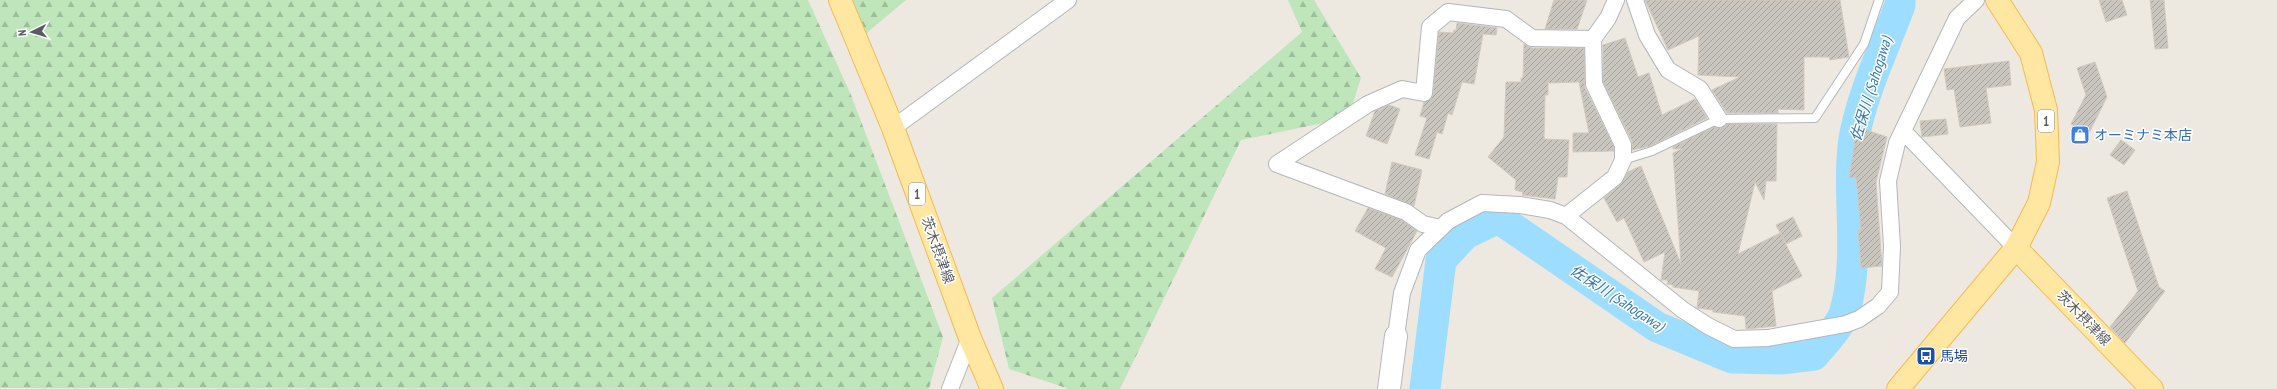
<svg xmlns="http://www.w3.org/2000/svg" width="2277" height="389" font-family="'PT Sans Narrow','Noto Sans JP',sans-serif">
	<style>
		.forest { fill: url(#forest-firs) }
		.lines { fill: none; stroke-linecap: round; stroke-linejoin: round }
		.river { stroke: #9dddff; stroke-width: 31 }
		.building { fill: url(#building-hatch); stroke: #d1c9be }
		.lane-casing { stroke: #b3b7bb; stroke-width: 10 }
		.street-casing { stroke: #b3b7bb; stroke-width: 18 }
		.secondary-casing { stroke: #b4b8be; stroke-width: 24 }
		.primary-casing { stroke: #f7b84e; stroke-width: 24 }
		.lane { stroke: #fff; stroke-width: 8 }
		.street { stroke: #fff; stroke-width: 16 }
		.secondary { stroke: #fff; stroke-width: 22 }
		.primary { stroke: #ffe7a2; stroke-width: 22 }
		.labels { text-anchor: middle; stroke-width: 3; stroke-linejoin: round; paint-order: stroke }
		.shield { fill: #fff; stroke: #8b8e91; stroke-width: 1 }
		.shield-label { font-size: 13px; font-weight: bold; fill: #595d62 }
		.shop-label { font-size: 14px; fill: #366cbe; stroke: #fff; text-anchor: start }
		.street-label { font-size: 14px; fill: #595d62; stroke: #fff }
		.transit-label { font-size: 14px; fill: #164399; stroke: #fff; text-anchor: start }
		.water-label { font-size: 15px; font-style: italic; fill: #357aac; stroke: #fff }
	</style>
	<defs>
		<pattern id="forest-firs" width="22" height="20" patternUnits="userSpaceOnUse"><rect width="22" height="20" fill="#bee6ba"/><path d="M5 1l3.5 6h-7zM16 11l3.5 6h-7z" fill="#9dbe9b"/></pattern>
		<pattern id="building-hatch" width="6" height="6" patternUnits="userSpaceOnUse"><rect width="6" height="6" fill="#c9c5bf"/><path d="M-1 1l2-2M0 6l6-6M5 7l2-2" fill="none" stroke="#a6a39f"/></pattern>
	</defs>
	<rect width="100%" height="100%" fill="#ede9e0"/>
	<!-- forest -->
	<path class="forest" d="M0,0H808L851,95L943,337L929,389L0,388Z
		M848,0H906L863,36Z
		M1288,0H1314L1361,78L1348,118L1241,140L1120,389H1069L1009,369L992,298L1302,32Z"/>
	<g class="lines">
		<!-- river -->
		<path class="river" d="M1425,389L1441,260L1465,234L1498,218L1657,327L1732,358L1781,359L1814,355C1823,344 1842,324 1845,311C1861,253 1846,196 1854,139C1861,96 1885,46 1900,5V0"/>
	</g>
	<!-- building -->
	<path class="building" d="M1554,0H1587L1577,29H1545Z
		M1645,0H1840L1849,57L1830,60L1829,57H1804V110L1778,109V113H1727L1712,90L1740,77L1698,75L1699,36L1668,50Z
		M2099,0H2122L2127,15L2106,22Z
		M2150,0H2164L2168,48L2155,49Z
		M1457,23L1497,28L1496,35L1483,34L1474,84L1462,82L1452,115L1448,113L1442,134L1437,132L1429,159L1415,155L1427,118L1420,116L1424,102L1431,99L1433,94L1439,32L1453,33L1454,30L1456,31Z
		M1625,38L1638,77L1649,73L1662,115L1695,99L1707,118L1650,146L1632,150V141L1603,82V45Z
		M1524,44L1532,48H1584L1585,88L1614,147V151L1573,152V133H1589L1579,82L1548,83V95H1545L1544,139L1569,140L1567,177H1558L1555,199L1522,195L1523,192L1515,190L1516,180L1488,157L1504,137L1506,82H1521V78H1523Z
		M2009,61L2011,85L1986,88L1991,123L1960,127L1954,89L1947,90L1944,69Z
		M2095,62L2107,97L2089,133L2071,124L2086,95L2077,68Z
		M1389,105L1400,109L1387,144L1366,136L1375,111Z
		M1946,119L1948,134L1922,137L1920,121Z
		M1727,124H1777L1776,181H1766L1764,200L1755,182L1738,254L1780,233L1802,276L1772,291L1776,326L1746,329L1745,316L1713,312V310L1697,308L1699,291L1673,287V285L1667,284L1668,280H1661L1665,252L1644,262L1624,218L1617,222L1604,198L1621,184L1628,172L1641,166L1681,264L1673,153L1682,149H1673V147L1714,127L1720,128Z
		M1857,127L1887,137L1876,182L1882,266L1861,268L1858,230H1861L1856,177L1849,178Z
		M2121,140L2135,150L2124,165L2110,155Z
		M1392,162L1422,170L1414,206L1385,194Z
		M2127,191L2159,287L2165,291L2125,343L2110,327L2138,291L2107,198Z
		M1368,208L1402,220L1417,231L1392,277L1375,269L1386,248L1355,231Z
		M1793,217L1802,236L1786,244L1776,225Z"/>
	<g class="lines">
		<!-- lane casing -->
		<g class="lane-casing">
			<path id="lane" d="M1623,160L1652,151L1719,119L1815,118L1864,44L1879,0"/>
		</g>
		<!-- street casing -->
		<g class="street-casing">
			<path id="street" d="M1635,0L1647,35L1668,70L1700,89L1719,119
				M893,128L1068,0
				M1904,132L2016,248
				M1566,216L1615,177L1623,160V145L1594,84L1593,39
				M1440,228L1423,224L1406,212L1277,164L1368,104L1402,89L1424,93L1430,27L1448,12L1506,19L1532,38L1593,39L1608,18L1616,0
				M1396,336L1402,293L1418,250L1448,221L1482,203L1520,205L1550,210L1566,216L1683,310L1708,326L1734,339L1768,338L1846,324L1859,319L1878,306L1890,292L1892,246L1888,181L1897,143L1957,18L1976,0
				M950,389L970,338"/>
		</g>
		<!-- secondary casing -->
		<g class="secondary-casing">
			<path id="secondary" d="M1389,389L1396,336"/>
		</g>
		<!-- primary casing -->
		<g class="primary-casing">
			<path id="primary" d="M840,0L893,128L970,338L992,389
				M2016,248L2152,389
				M1898,389L2016,248L2039,203L2048,162L2046,110L2031,53L1997,0"/>
		</g>
		<!-- lane -->
		<use href="#lane" class="lane"/>
		<!-- street -->
		<use href="#street" class="street"/>
		<!-- secondary -->
		<use href="#secondary" class="secondary"/>
		<!-- primary -->
		<use href="#primary" class="primary"/>
	</g>
	<!-- icons -->
	<defs>
		<g id="shop-square" transform="scale(1)"><rect x="-9" y="-9" width="18" height="18" rx="4" fill="#3f7fe0" stroke="#fff"/><path d="M-5-2.5h2.3a2.7 3.5 0 0 1 5.4 0H5L5.5 6h-11ZM-1.5-2.5h3a1.5 2.3 0 0 0-3 0Z" fill="#fff"/></g>
		<g id="bus-square" transform="scale(1)"><rect x="-9" y="-9" width="18" height="18" rx="4" fill="#1a4fb4" stroke="#fff"/><path d="M-5-6H5V4H4V6H2V4H-2V6H-4V4H-5ZM-3.5-4V0h7V-4ZM-3.5 1.2v1.5H-2V1.2ZM2 1.2v1.5H3.5V1.2Z" fill="#fff"/></g>
	</defs>
	<g fill-rule="evenodd">
		<use href="#shop-square" x="2080" y="135"/>
		<use href="#bus-square" x="1926" y="356"/>
	</g>
	<g class="labels">
		<!-- shield labels -->
		<g class="shield">
			<rect x="2038" y="110" width="16" height="22" rx="3"/>
			<rect x="909" y="183" width="16" height="22" rx="3"/>
		</g>
		<g class="shield-label">
			<text x="2046" y="126">1</text>
			<text x="917" y="199">1</text>
		</g>
		<!-- shop labels -->
		<g class="shop-label">
			<text x="2094" y="140">オーミナミ本店</text>
		</g>
		<!-- street labels -->
		<g class="street-label">
			<text transform="translate(938 250) rotate(70)" y="5">茨木摂津線</text>
			<text transform="translate(2084 318) rotate(46)" y="5">茨木摂津線</text>
		</g>
		<!-- transit labels -->
		<g class="transit-label">
			<text x="1940" y="361">馬場</text>
		</g>
		<!-- water labels -->
		<g class="water-label">
			<text transform="translate(1871 89) rotate(-73)" y="5">佐保川 (Sahogawa)</text>
			<text transform="translate(1617 298) rotate(33)" y="5">佐保川 (Sahogawa)</text>
		</g>
	</g>
	<!-- north arrow -->
	<g transform="translate(32 32) rotate(265)" stroke="#ffffff" stroke-width="3" paint-order="stroke">
	<path d="M0-3L7 15L0 10L-7 15Z" fill="#595d62"/>
	<text y="-6" font-size="11" font-weight="bold" text-anchor="middle" fill="#595d62">N</text>
	</g>
</svg>
